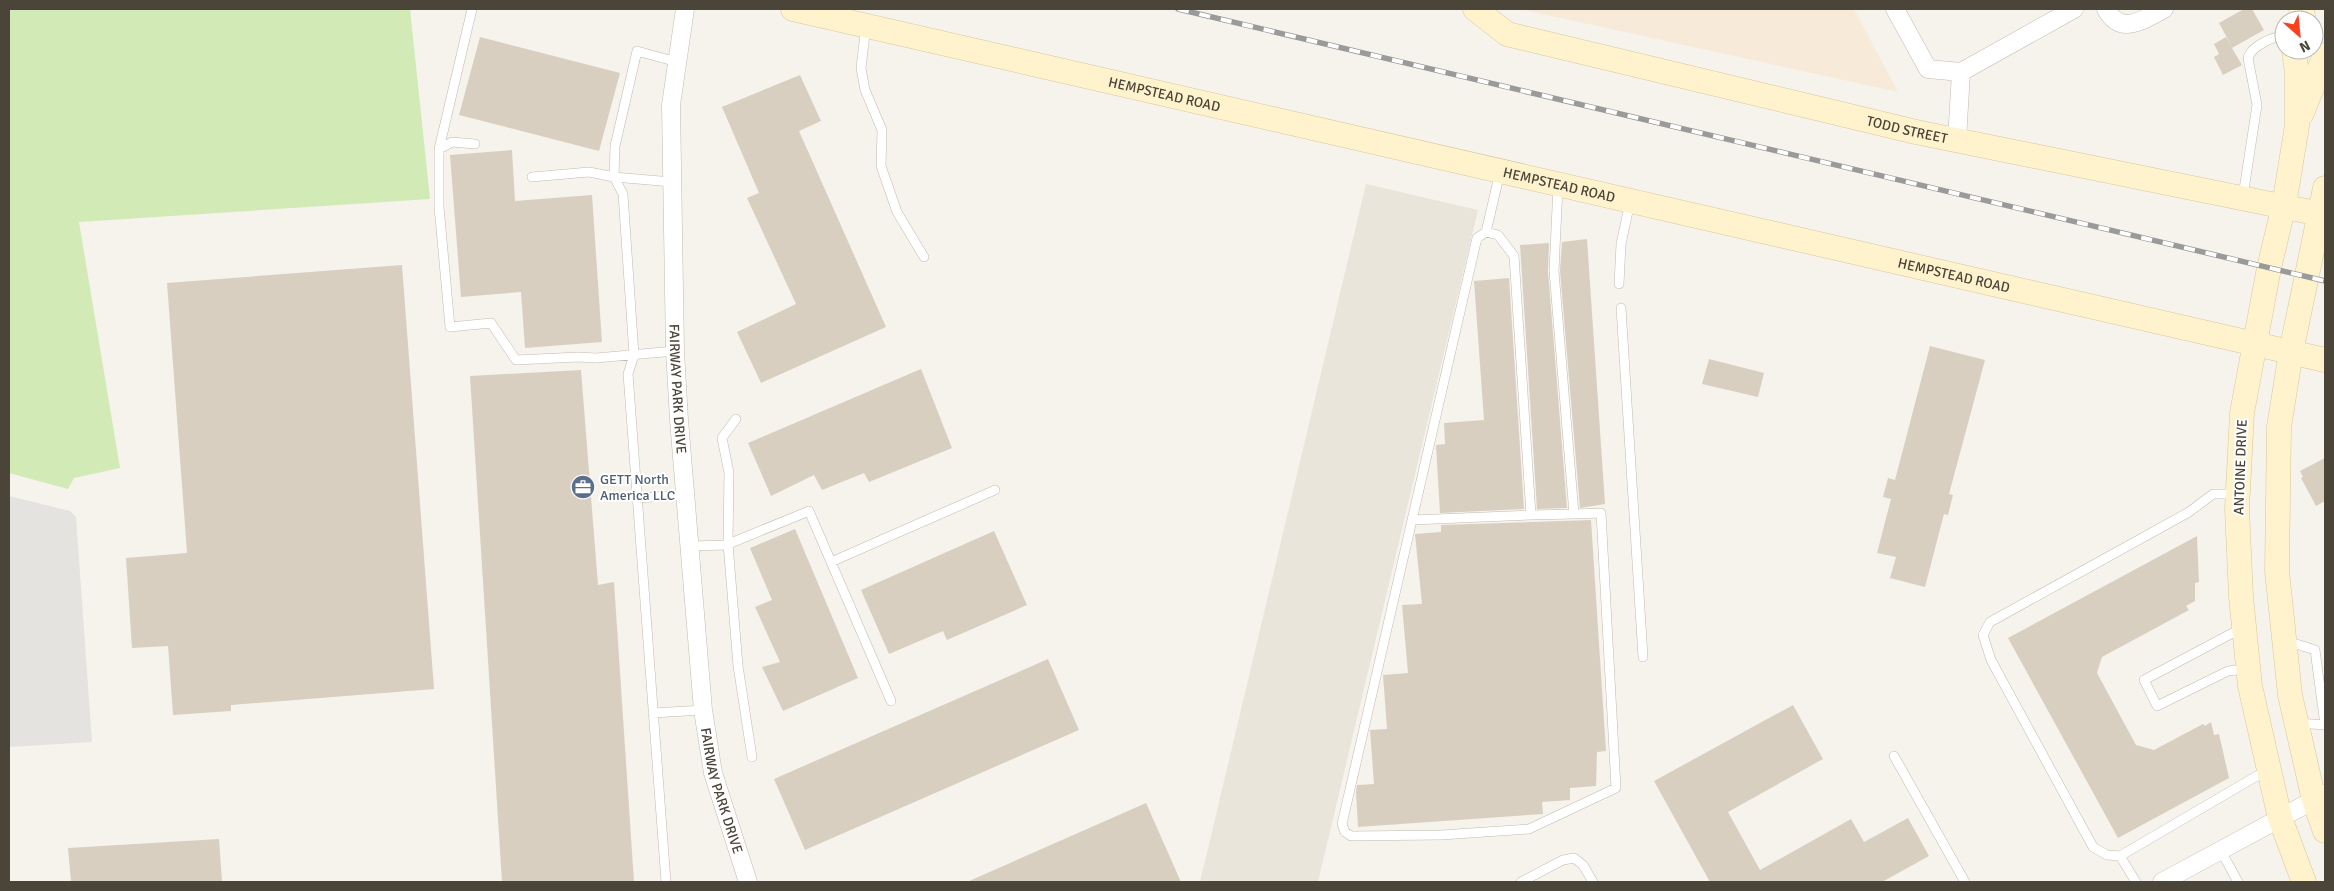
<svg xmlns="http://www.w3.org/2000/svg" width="2334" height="891" font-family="Signika,sans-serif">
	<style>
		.residential { fill: #eae5da }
		.commercial { fill: #f7ead8 }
		.green { fill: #d2eab5 }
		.parking { fill: #e5e3e0 }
		.building { fill: #d8cfc1 }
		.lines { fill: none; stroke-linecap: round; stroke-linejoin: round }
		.lane-casing { stroke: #c2bbae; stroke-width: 10 }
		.street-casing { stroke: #c2bbae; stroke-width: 19 }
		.secondary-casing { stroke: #d6c79b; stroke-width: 25 }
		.lane { stroke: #fff; stroke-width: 9 }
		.street { stroke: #fff; stroke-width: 18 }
		.secondary { stroke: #fff3cd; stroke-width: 24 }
		.rail-casing { stroke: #9a9a9a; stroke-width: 5.5 }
		.rail { stroke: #fff; stroke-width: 4; stroke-dasharray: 11; stroke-linecap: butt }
		.labels { text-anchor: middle; stroke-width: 4; stroke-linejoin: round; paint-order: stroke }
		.street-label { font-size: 14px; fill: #4b4439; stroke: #fff }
		.service-label { font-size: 14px; fill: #4e5e75; stroke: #fff; text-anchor: start }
	</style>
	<rect width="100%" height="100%" fill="#f6f3ec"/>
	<!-- residential -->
	<path class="residential" d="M1366,184L1478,210L1318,882H1200Z"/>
	<!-- commercial -->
	<path class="commercial" d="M1520,9H1854L1898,92Z"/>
	<!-- green -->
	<path class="green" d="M9,9H410L430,199L79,222L120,468L74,478L68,489L9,473Z"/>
	<!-- parking -->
	<path class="parking" d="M9,496L70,511L76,517L92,742L9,747Z"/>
	<!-- building -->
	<path class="building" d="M2244,9H2252L2264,30L2232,48L2242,65L2223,75L2214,57L2219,54L2214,44L2226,37L2231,45L2219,23Z
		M480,37L620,73L599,151L459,115Z
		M800,75L821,121L799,131L886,327L761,383L737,332L796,304L747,198L759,193L722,107Z
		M512,150L515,201L592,195L602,342L525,348L521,292L461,297L450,155Z
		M1587,239L1605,504L1580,508L1560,271L1562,242Z
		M1549,243L1548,271L1567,508L1537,509L1520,245Z
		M402,265L434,689L231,705V711L173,715L168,646L132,648L126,558L187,553L167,283Z
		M1509,278L1524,509L1440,513L1436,445L1445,444L1444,423L1484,420L1474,281Z
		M1930,346L1985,360L1949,494L1953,495L1948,515L1944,514L1925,587L1890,578L1896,557L1877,553L1891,499L1883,497L1888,478L1895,480Z
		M1709,359L1764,373L1758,397L1702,384Z
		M921,369L952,448L869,482L864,473L822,490L814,475L771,496L748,443Z
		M581,370L598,585L614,582L634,882H502L470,376Z
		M2325,458V501L2316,506L2301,478L2303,477L2300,471Z
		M1591,520L1606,751L1597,752L1596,786L1570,788V800L1542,802L1543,814L1358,827L1356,792L1357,785L1374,784L1370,730L1387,729L1383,675L1408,673L1402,605L1422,604L1415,534L1441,532V525Z
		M795,529L858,678L783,711L762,667L780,662L755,607L772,600L750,548Z
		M994,531L1027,605L947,640L943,631L889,654L861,590Z
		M2197,536L2199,582L2195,583V601L2186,606L2189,610L2102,657L2097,673L2136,745L2154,750L2203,724L2205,726L2211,722L2214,735L2219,734L2229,778L2118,838L2008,638Z
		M1048,659L1079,730L805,850L774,779Z
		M1793,705L1823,759L1728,812L1760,870L1851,819L1864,842L1908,818L1929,856L1882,882H1710L1654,781Z
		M1146,803L1181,882H967Z
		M219,839L222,882H71L68,848Z"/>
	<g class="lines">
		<!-- lane casing -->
		<g class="lane-casing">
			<path id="lane" d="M866,26L861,68L865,90L882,130L881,166L897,212L924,257
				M475,144L452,142L439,149V207L450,327L491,323L516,360L578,357L596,358L675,351
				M439,149L472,9
				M1500,172L1486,232L1477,238L1342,824L1345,832L1351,836L1441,835L1529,829L1616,788L1601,513L1574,514L1554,271L1558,186
				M532,177L589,172L614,177L623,194L634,355L628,374L666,882
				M672,182L614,177L615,146L637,51L677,62
				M2243,196L2257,105L2248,58C2252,45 2272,38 2284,35
				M1619,284L1621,244L1630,202
				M1621,308L1643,657
				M736,419L722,438L729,473L728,544L738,666L752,757
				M2236,494H2213L2189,512L1990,622L1983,635L1991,660L2093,847L2107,855L2120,856L2267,770
				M637,498L685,495
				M1531,515L1574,514
				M1412,520L1531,515L1514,256L1498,235L1486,232
				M690,546L726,545L809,511L891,701
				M831,562L995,490
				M2242,628L2144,680L2157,706L2228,671L2247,669
				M2287,641L2315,650L2325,725
				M653,713L703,710
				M2298,723L2325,725
				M1894,756L1965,882
				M2221,851L2238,882
				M2120,856L2136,882
				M1521,882L1563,860L1574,858L1583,865L1593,882"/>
		</g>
		<!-- street casing -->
		<g class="street-casing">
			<g id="street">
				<path id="s1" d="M685,9L671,105L675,351L679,420L703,710L713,773L748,882"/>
				<path d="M1895,9L1928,69L1961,72L2074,9"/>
				<path d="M2106,9C2121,37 2144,19 2164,9"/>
				<path d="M1957,140L1961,72"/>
				<path d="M2162,882L2325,794"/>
			</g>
		</g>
		<!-- secondary casing -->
		<g class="secondary-casing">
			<g id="secondary">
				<path id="s2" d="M793,9L2325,360"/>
				<path id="s3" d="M1475,9L1507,34L1916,132L2325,215"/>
				<path d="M2301,9L2304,20"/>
				<path d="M2294,50L2297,74V126L2284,205L2269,268L2242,413L2237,509L2241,597L2250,686L2280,818L2304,882"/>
				<path d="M2302,113L2325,55"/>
				<path d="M2325,188L2291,352L2279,427L2277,571L2290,695L2314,800L2325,831"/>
			</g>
		</g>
		<!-- lane -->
		<use href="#lane" class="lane"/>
		<!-- street -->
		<use href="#street" class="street"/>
		<!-- secondary -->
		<use href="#secondary" class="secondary"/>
		<!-- rail casing -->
		<g class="rail-casing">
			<path id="rail" d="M1178,9L2325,281"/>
		</g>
		<!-- rail -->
		<use href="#rail" class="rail"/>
	</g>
	<!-- icons -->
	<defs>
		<g id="office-disc" transform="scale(1.25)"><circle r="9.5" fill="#5c6f8a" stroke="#fff"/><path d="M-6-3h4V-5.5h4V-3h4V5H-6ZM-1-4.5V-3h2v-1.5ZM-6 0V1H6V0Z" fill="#fff"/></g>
	</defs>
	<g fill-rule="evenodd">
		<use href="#office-disc" x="583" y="487"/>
	</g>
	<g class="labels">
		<!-- street labels -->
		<g class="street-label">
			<text dy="5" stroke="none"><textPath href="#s2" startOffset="381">HEMPSTEAD ROAD</textPath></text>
			<text dy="5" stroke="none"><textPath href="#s3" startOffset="452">TODD STREET</textPath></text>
			<text dy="5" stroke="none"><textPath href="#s2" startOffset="786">HEMPSTEAD ROAD</textPath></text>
			<text dy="5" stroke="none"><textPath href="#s2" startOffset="1191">HEMPSTEAD ROAD</textPath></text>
			<text dy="5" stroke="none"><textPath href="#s1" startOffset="381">FAIRWAY PARK DRIVE</textPath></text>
			<text transform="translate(2240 467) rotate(-88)" y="5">ANTOINE DRIVE</text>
			<text dy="5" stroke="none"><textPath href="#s1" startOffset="786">FAIRWAY PARK DRIVE</textPath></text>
		</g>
		<!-- service labels -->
		<g class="service-label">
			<text x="600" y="484">GETT North<tspan x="600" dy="16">America LLC</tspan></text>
		</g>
	</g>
	<!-- border -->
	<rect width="2334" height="891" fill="none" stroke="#4b4439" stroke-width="20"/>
	<!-- north arrow -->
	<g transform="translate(2299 35) rotate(153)"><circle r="24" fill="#ffffff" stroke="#b7b4b0"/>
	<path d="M0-4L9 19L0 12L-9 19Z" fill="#fc3f1d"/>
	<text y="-8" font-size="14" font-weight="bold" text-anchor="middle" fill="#4b4439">N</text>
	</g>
</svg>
